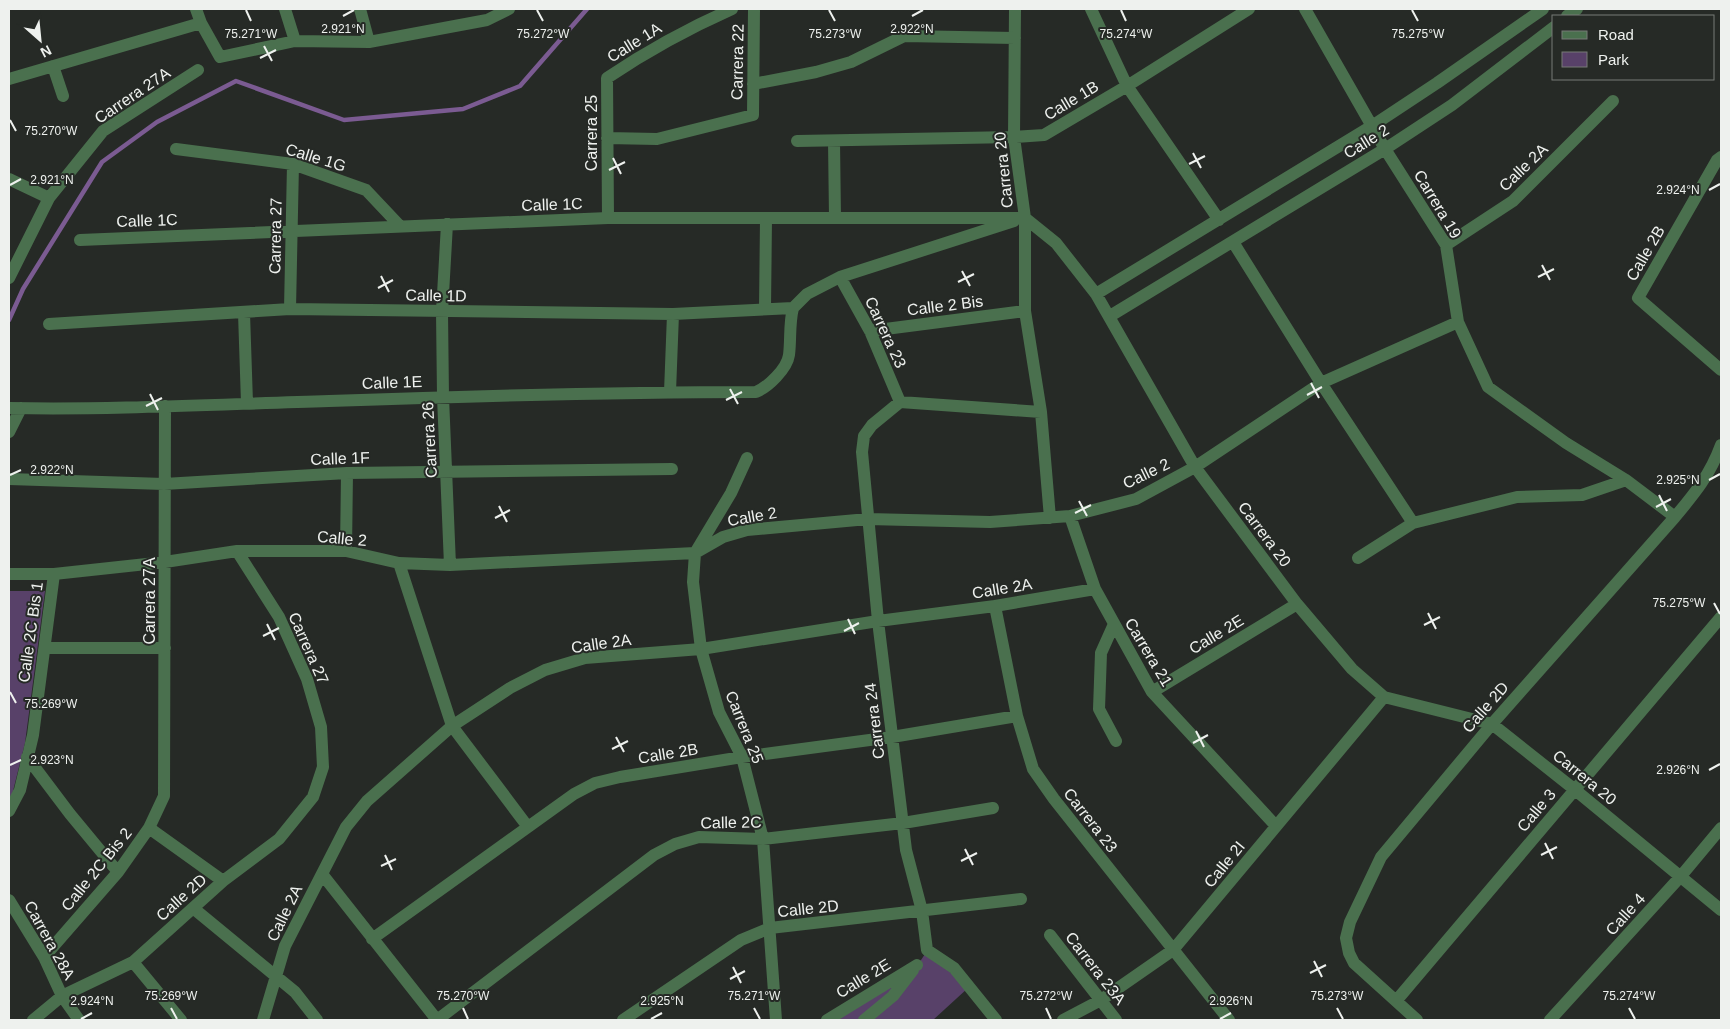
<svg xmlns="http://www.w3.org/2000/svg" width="1730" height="1029" font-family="Arial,sans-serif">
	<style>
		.green { fill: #584169 }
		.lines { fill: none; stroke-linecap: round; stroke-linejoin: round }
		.stream { stroke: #7b5b92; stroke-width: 4.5 }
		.minor { stroke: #4a704e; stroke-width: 12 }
		.ticks { fill: none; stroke: #eef1ee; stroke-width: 2 }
		.labels { text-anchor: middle; stroke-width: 4; stroke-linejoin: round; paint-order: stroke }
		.street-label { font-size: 16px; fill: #eef1ee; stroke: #262a26 }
		.ticks-label { font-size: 12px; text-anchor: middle; fill: #eef1ee; stroke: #262a26; stroke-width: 4; stroke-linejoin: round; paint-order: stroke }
	</style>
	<rect width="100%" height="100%" fill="#262a26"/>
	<!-- green -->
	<path class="green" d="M9,591H45L25,743L12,795L9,801Z
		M927,951L968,988L933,1020H828L917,966Z"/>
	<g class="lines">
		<!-- stream -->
		<path class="stream" d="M9,320L23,289L102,162L157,122L236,81L344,120L463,109L520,86L587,9"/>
		<!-- minor -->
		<path class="minor" d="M196,9L201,23L220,57L295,41L369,42L487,20L509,9
			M285,9L295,41
			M360,9L369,42
			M1015,9L1014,137L1025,218V311L1041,412L1050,518
			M1091,9L1127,86L1219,220
			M1305,9L1385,149L1446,245L1458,322L1488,387L1566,443L1626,480L1675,517
			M1567,16L1577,9
			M53,66L63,96
			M9,79L201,23
			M753,84L816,72L851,62L904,36L1015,38
			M607,138L657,139L753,115L754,9
			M797,141L1014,137L1044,135L1127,86L1249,9
			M834,141L835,218
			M176,149L293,164L366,190L400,226
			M1721,157L1717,160L1638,298L1721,370
			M9,179L49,198
			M608,218L607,78C647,51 687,29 732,9
			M1025,218L1056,243L1096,294L1195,467L1297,604L1352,669L1384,697L1492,724L1574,789L1721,910
			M447,224L442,312L443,397L450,565
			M80,240L608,218H1025
			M1233,242L1321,383L1413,523
			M1446,245L1513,201L1613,101
			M840,277L870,331L900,402
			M9,278L49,198L103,131L198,70
			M1096,294L1372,126L1437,83L1543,9
			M793,308L807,294L840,277L1014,221
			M290,309L293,164
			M765,309L766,219
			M244,313L247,403
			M1110,316L1385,149L1452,105L1554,27
			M49,324L290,309L673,314L793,308
			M870,331L1025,311
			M670,392L673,314
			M900,402L872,425L864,436L862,452L878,621L906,850L922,911L927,950L954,968L996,1020
			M900,402L1041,412
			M9,408C116,410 223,404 329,401C471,396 614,392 756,392C768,387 787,369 789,355C791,339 789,324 793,308
			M9,432L21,408
			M747,458L731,493L695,553L693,582L701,649L719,712L742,757L763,839L776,1020
			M9,479L164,484L347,473L672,469
			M1070,516L1095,589L1152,692L1276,826
			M346,551L347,473
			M1358,558L1413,523L1517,497L1582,495L1626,480
			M399,563L452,726L528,827
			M9,574H54L165,562L237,551H346L399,563L450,565L695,553L723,537L747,530L868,519L990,522L1070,516L1136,499L1195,467L1321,383L1458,322
			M995,606L1017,716L1033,769L1054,799L1229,1020
			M1114,624L1101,653L1099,709L1116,741
			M45,648H165
			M1152,692L1297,604
			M27,757L70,814L118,872
			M9,811L20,790L33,735L54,574
			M149,828L223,881
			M322,874L437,1020
			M9,900L44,957L62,996L79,1020
			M193,908L295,992L317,1020
			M1050,935L1116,1020
			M372,939L574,794L595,783L620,777L742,757L892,737L1017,716
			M44,957L118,872L149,828L164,796L165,406
			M133,962L181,1020
			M1396,1001L1721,617
			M33,1020L62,996L133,962L223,881L279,839L313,797L323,767L321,727L307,679L279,617L237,551
			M263,1020L285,946L346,827L367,801L452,726L510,688L545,670L585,658L701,649L878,621L995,606L1095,589
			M437,1020L654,855L675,844L699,837L763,839L903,823L993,808
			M623,1020L741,940L770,928L1021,899
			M827,1020L917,965
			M864,1020L893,996L913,970
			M1063,1020L1101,1000L1173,950L1384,697
			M1417,1020L1354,963L1349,953L1346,938L1350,922L1381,857L1492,724L1675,517C1695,493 1710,475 1721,445
			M1550,1020L1681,876L1721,828"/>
	</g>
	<!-- ticks -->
	<path class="ticks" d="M246,10L251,21M537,10L543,21M829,10L835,21M1121,10L1126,21M1412,10L1418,21M343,16L354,10M912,16L923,10M264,46L272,61M260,58L276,50M10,120L16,131M1193,153L1201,168M613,158L621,174M1189,164L1205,156M609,170L625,162M10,185L21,179M1709,190L1720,184M1542,265L1550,280M962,271L970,286M381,276L389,292M1538,277L1554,269M958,282L974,274M378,288L393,280M1311,383L1319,398M730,389L738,404M150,394L158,410M1307,395L1322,387M726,400L742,392M146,406L162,398M10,475L21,470M1709,480L1720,474M1659,495L1667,511M1079,501L1087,516M499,506L507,522M1656,507L1671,499M1075,513L1091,505M495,518L510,510M1714,603L1720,614M1428,613L1436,629M848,619L855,634M267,624L275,640M1424,625L1440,617M844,631L859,623M263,636L279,628M10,692L16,703M1196,731L1204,747M616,737L624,752M1193,743L1208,735M612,749L628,741M10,765L21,760M1709,770L1720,764M1545,843L1553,859M965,849L973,865M385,855L392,870M1541,855L1557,847M961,861L977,853M381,866L396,859M1314,961L1322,977M733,967L741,983M1310,973L1326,965M730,979L745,971M171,1008L177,1019M463,1008L468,1019M754,1008L760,1019M1046,1008L1051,1019M1337,1008L1343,1019M1629,1008L1635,1019M81,1019L92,1013M651,1019L662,1013M1220,1019L1231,1013"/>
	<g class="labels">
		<!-- street labels -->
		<g class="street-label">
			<text transform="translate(634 42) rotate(-32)" y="6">Calle 1A</text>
			<text transform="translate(737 62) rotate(-89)" y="6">Carrera 22</text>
			<text transform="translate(132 95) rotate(-34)" y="6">Carrera 27A</text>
			<text transform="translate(1071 100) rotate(-31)" y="6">Calle 1B</text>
			<text transform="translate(591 133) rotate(-90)" y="6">Carrera 25</text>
			<text transform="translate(1366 141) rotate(-32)" y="6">Calle 2</text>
			<text transform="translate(316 157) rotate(17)" y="6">Calle 1G</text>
			<text transform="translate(1523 167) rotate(-44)" y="6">Calle 2A</text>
			<text transform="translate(1003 170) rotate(-96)" y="6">Carrera 20</text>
			<text transform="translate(552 204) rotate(-2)" y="6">Calle 1C</text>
			<text transform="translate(1438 204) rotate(59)" y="6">Carrera 19</text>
			<text transform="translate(147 220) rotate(-2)" y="6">Calle 1C</text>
			<text transform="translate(275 236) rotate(-89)" y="6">Carrera 27</text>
			<text transform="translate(1645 253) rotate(-60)" y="6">Calle 2B</text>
			<text transform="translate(436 295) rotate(1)" y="6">Calle 1D</text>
			<text transform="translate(945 305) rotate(-7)" y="6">Calle 2 Bis</text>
			<text transform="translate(886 332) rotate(65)" y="6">Carrera 23</text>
			<text transform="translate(392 382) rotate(-2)" y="6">Calle 1E</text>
			<text transform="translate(429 440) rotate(-93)" y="6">Carrera 26</text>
			<text transform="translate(340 458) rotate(-2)" y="6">Calle 1F</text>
			<text transform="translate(1146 473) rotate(-26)" y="6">Calle 2</text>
			<text transform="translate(752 516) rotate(-10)" y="6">Calle 2</text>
			<text transform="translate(1265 534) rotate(53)" y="6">Carrera 20</text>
			<text transform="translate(342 538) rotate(5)" y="6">Calle 2</text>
			<text transform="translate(1002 588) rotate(-9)" y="6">Calle 2A</text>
			<text transform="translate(149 601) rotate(-90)" y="6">Carrera 27A</text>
			<text transform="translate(30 632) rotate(-82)" y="6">Calle 2C Bis 1</text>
			<text transform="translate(1216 634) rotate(-31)" y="6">Calle 2E</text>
			<text transform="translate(601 643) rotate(-8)" y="6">Calle 2A</text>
			<text transform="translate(309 648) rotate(66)" y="6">Carrera 27</text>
			<text transform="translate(1149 652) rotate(59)" y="6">Carrera 21</text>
			<text transform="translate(1485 707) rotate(-49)" y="6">Calle 2D</text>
			<text transform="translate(874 721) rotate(-97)" y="6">Carrera 24</text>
			<text transform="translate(745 727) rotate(68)" y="6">Carrera 25</text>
			<text transform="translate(668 753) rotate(-9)" y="6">Calle 2B</text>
			<text transform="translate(1585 777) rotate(39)" y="6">Carrera 20</text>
			<text transform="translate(1536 810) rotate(-50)" y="6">Calle 3</text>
			<text transform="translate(1091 820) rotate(52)" y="6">Carrera 23</text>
			<text transform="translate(731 822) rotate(-1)" y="6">Calle 2C</text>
			<text transform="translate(1224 864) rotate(-51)" y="6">Calle 2I</text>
			<text transform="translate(96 869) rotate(-51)" y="6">Calle 2C Bis 2</text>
			<text transform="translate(181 897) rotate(-42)" y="6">Calle 2D</text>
			<text transform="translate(808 908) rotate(-6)" y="6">Calle 2D</text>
			<text transform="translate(284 913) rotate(-64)" y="6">Calle 2A</text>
			<text transform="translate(1625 914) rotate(-48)" y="6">Calle 4</text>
			<text transform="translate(50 940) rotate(61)" y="6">Carrera 28A</text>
			<text transform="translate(1096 968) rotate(52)" y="6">Carrera 23A</text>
			<text transform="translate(863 978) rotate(-31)" y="6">Calle 2E</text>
		</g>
	</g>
	<g class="ticks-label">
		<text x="343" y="33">2.921°N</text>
		<text x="912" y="33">2.922°N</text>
		<text x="251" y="38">75.271°W</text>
		<text x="543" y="38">75.272°W</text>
		<text x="835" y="38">75.273°W</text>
		<text x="1126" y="38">75.274°W</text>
		<text x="1418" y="38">75.275°W</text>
		<text x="51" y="135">75.270°W</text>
		<text x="52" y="184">2.921°N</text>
		<text x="1678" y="194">2.924°N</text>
		<text x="52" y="474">2.922°N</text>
		<text x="1678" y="484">2.925°N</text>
		<text x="1679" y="607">75.275°W</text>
		<text x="51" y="708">75.269°W</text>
		<text x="52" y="764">2.923°N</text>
		<text x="1678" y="774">2.926°N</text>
		<text x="171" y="1000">75.269°W</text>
		<text x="463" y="1000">75.270°W</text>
		<text x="754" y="1000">75.271°W</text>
		<text x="1046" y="1000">75.272°W</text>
		<text x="1337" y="1000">75.273°W</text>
		<text x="1629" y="1000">75.274°W</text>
		<text x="92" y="1005">2.924°N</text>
		<text x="662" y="1005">2.925°N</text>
		<text x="1231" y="1005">2.926°N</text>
	</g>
	<!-- border -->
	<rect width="1730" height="1029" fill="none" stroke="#eef1ee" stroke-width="20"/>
	<!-- legend -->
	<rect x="1552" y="15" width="162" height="65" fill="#262a26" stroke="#767a76"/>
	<rect x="1562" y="31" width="25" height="8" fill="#4a704e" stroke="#767a76"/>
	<text x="1598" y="40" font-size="15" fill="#eef1ee">Road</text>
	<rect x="1562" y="52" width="25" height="15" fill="#584169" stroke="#767a76"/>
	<text x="1598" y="65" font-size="15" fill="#eef1ee">Park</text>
	<!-- north arrow -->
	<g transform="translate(40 40) rotate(153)" stroke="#262a26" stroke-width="4" paint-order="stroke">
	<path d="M0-4L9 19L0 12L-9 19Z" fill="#eef1ee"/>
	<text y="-8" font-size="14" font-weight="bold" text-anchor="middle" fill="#eef1ee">N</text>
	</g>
</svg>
